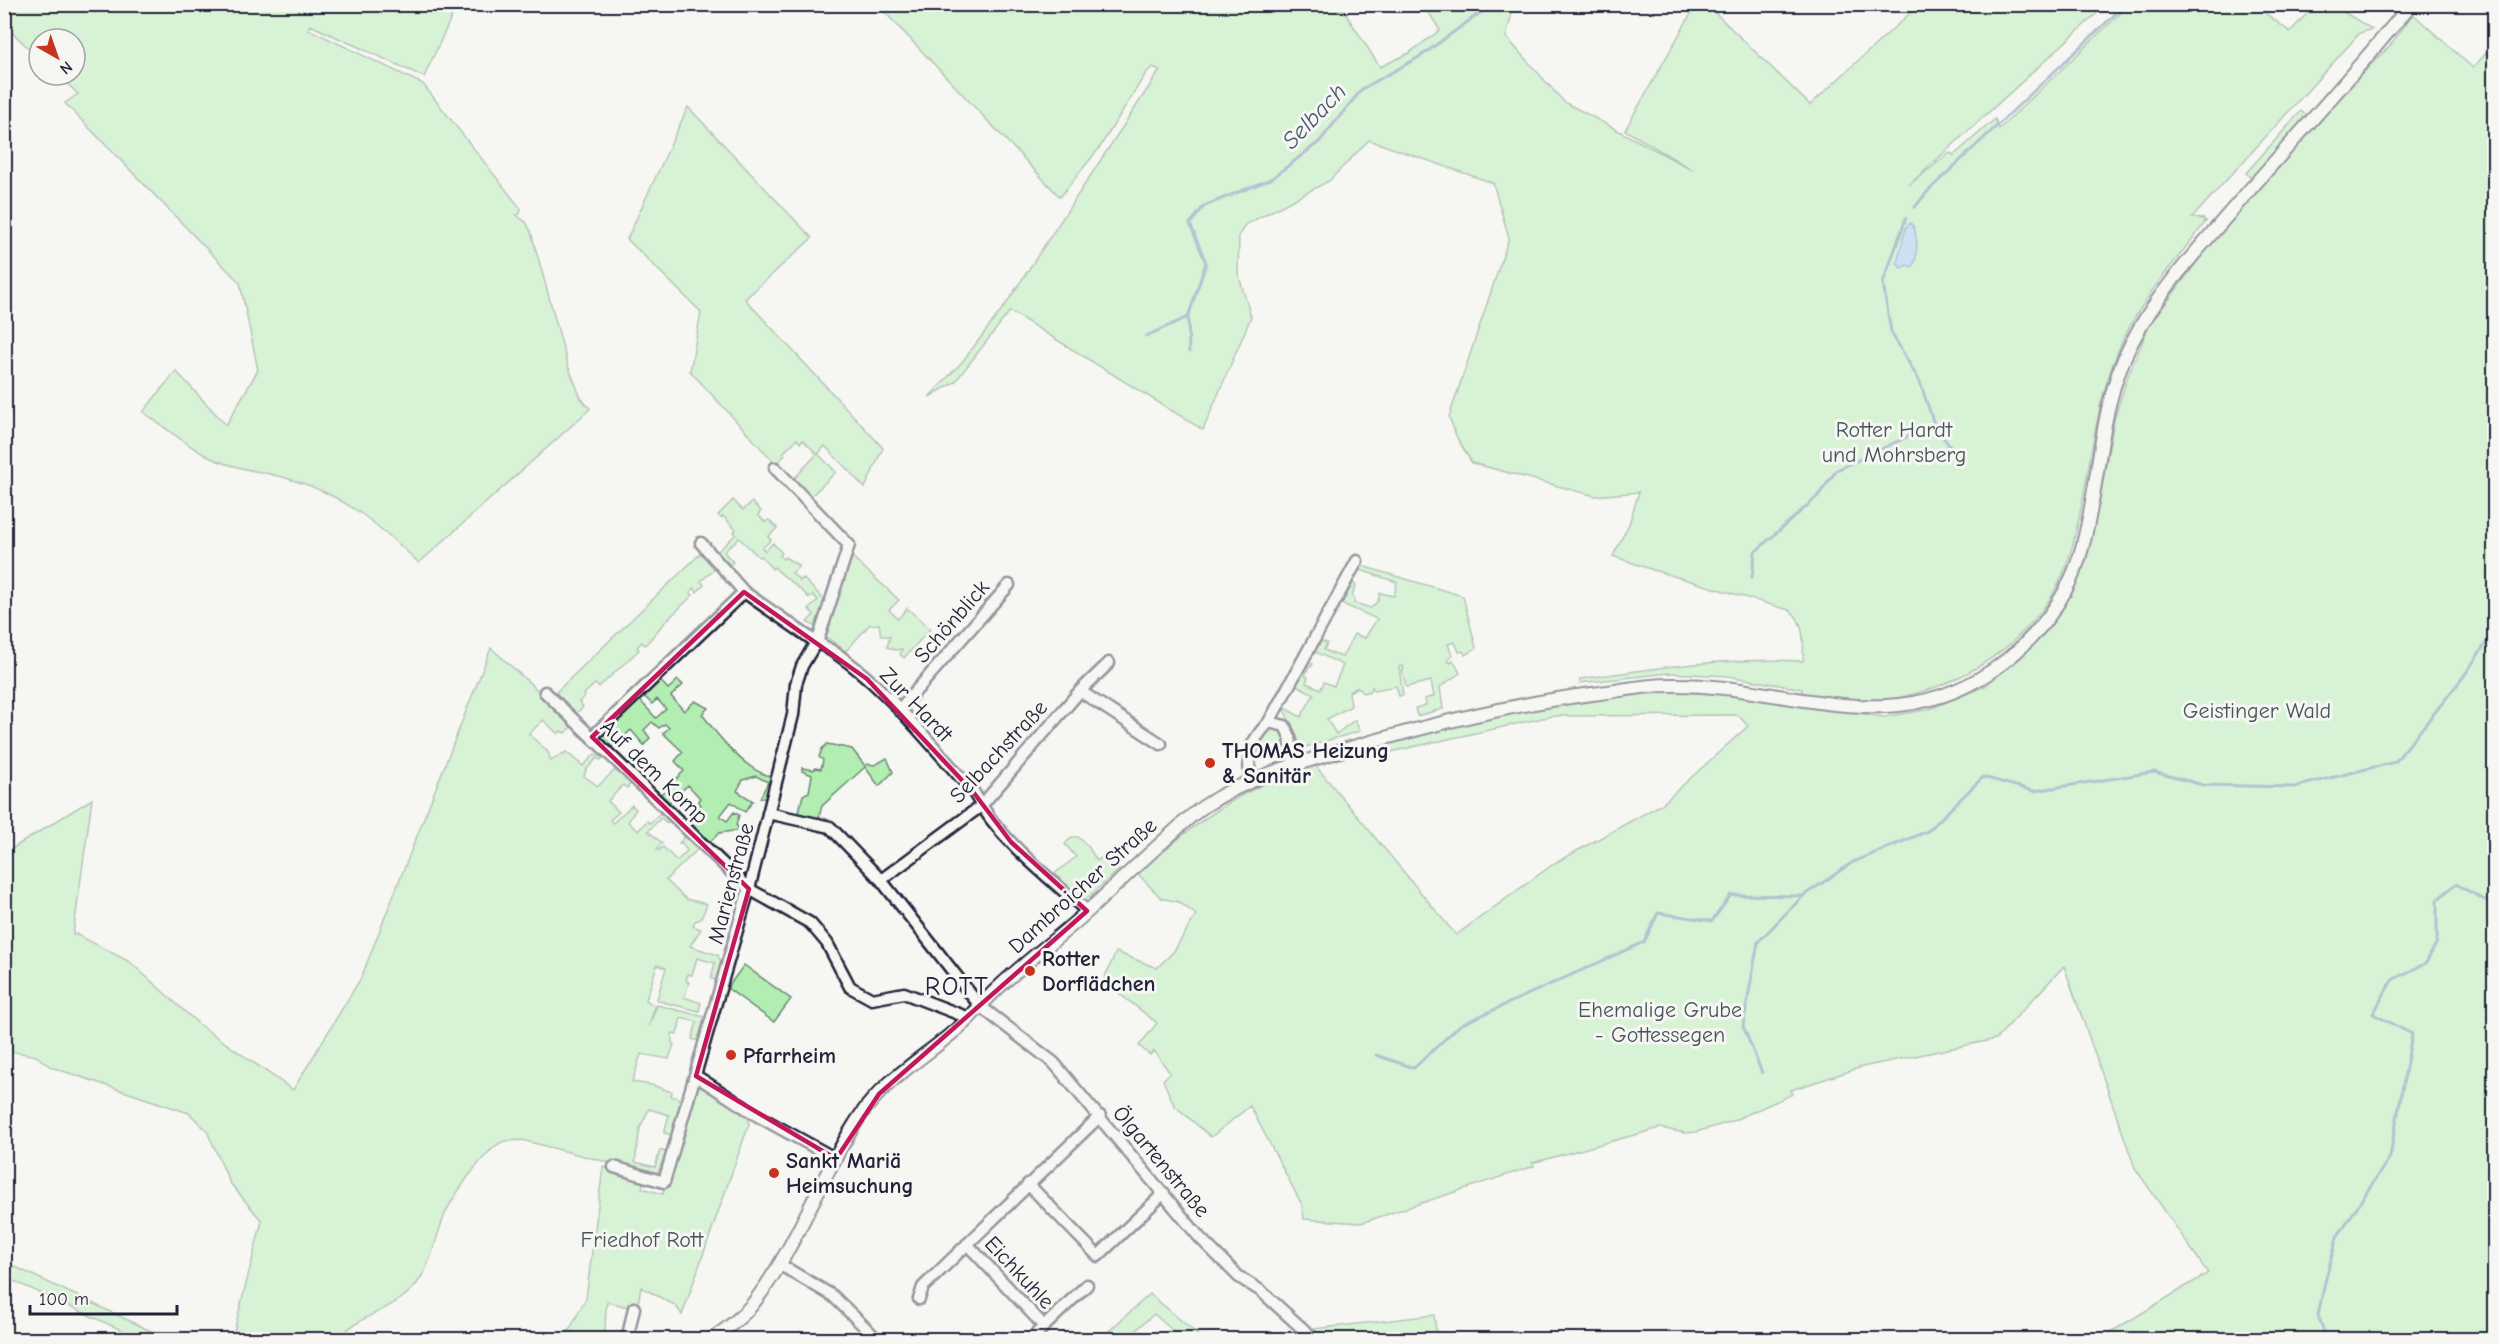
<svg xmlns="http://www.w3.org/2000/svg" width="2499" height="1344" font-family="'Comic Neue',sans-serif">
	<style>
		.green { fill: #b2edb2; stroke: #6a8876; stroke-width: 1.5 }
		.water { fill: #97c7f3; stroke: #6885a9; stroke-width: 1.5 }
		.lines { fill: none; stroke-linecap: round; stroke-linejoin: round }
		.stream { stroke: #6885a9; stroke-width: 3 }
		.minor-casing { stroke: #22223b; stroke-width: 15 }
		.tertiary-casing { stroke: #22223b; stroke-width: 16 }
		.minor { stroke: #f6f6f2; stroke-width: 10 }
		.tertiary { stroke: #f6f6f2; stroke-width: 12 }
		.marked { fill: none; stroke: #c2185b; stroke-width: 4.5; stroke-linejoin: round }
		.poi-dot { fill: #c8321e; stroke: #f6f6f2; stroke-width: 2 }
		.labels { text-anchor: middle; stroke-width: 6; stroke-linejoin: round; paint-order: stroke }
		.park-label { font-size: 22px; fill: #465559; stroke: #f6f6f2 }
		.street-label { font-size: 22px; fill: #22223b; stroke: #f6f6f2 }
		.poi-label { font-size: 22px; font-weight: bold; fill: #22223b; stroke: #f6f6f2; text-anchor: start }
		.water-label { font-size: 24px; font-style: italic; fill: #455472; stroke: #f6f6f2 }
		.quarter-label { font-size: 26px; letter-spacing: 1.5px; fill: #22223b; stroke: #f6f6f2 }
	</style>
	<rect width="100%" height="100%" fill="#f6f6f2"/>
	<filter id="ink" filterUnits="userSpaceOnUse"><feTurbulence type="fractalNoise" baseFrequency=".0167" numOctaves="2"/><feDisplacementMap in="SourceGraphic" scale="12" xChannelSelector="R" yChannelSelector="G"/><feConvolveMatrix kernelMatrix="1 2 1 2 8 2 1 2 1" color-interpolation-filters="sRGB"/></filter>
	<g filter="url(#ink)">
		<!-- green -->
		<path class="green" d="M2220,4L2225,7L2228,5H2255L2290,32L2315,5H2332L2372,29L2360,33L2192,218L2204,219V222L2207,220C2176,261 2138,302 2118,351C2090,417 2090,490 2069,558C2046,631 1974,681 1902,697C1870,704 1835,697 1802,694V689L1728,676L1669,673L1580,683V679C1656,668 1725,657 1803,661C1804,644 1805,620 1789,610L1653,570L1613,556L1629,524L1639,492L1595,496L1472,463L1457,438L1449,417L1509,238L1493,183L1369,140L1329,181L1245,225L1239,235L1238,273L1251,317L1203,430L1010,311L955,382L929,397L962,362L1004,307L1160,70L1153,67L1146,73L1100,147L1060,197L878,5H1340L1380,67L1409,53L1440,30L1424,5H1514L1506,37L1564,102L1693,170L1625,130L1696,5H1707L1810,105L1919,5H2106L1909,185L1950,153L1954,155L1995,119L1999,129L2129,5Z
			M4,5H457L424,77L310,25L308,29L423,84L521,209L520,214L516,215L526,222L531,232L568,366L581,398L590,409L419,563C378,524 342,493 286,478C261,471 234,469 211,458C187,446 165,427 143,412L176,371L226,425L258,370L240,283L65,103L78,94L58,75H75V39H39V58L5,26Z
			M2413,14L2473,68L2494,44V1339H2093L2116,1329L2208,1273L2135,1168L2064,966L1996,1039L1862,1067L1791,1090L1793,1094L1730,1122L1696,1132L1685,1133L1660,1128L1532,1163L1534,1166L1361,1223L1304,1219L1302,1205L1250,1106L1211,1137L1174,1105L1163,1080L1170,1073L1154,1051L1150,1055L1139,1046L1157,1023L1103,981L1116,952L1157,968L1174,951L1196,915L1179,902L1161,898L1137,873C1190,827 1246,783 1315,765L1456,935L1555,863L1662,804L1748,726L1738,715L1552,716L1381,754L1379,744L1451,723L1606,695L1667,691L1745,696L1884,717L1930,709L1985,686L2032,647L2063,608L2086,561L2099,503L2114,420L2127,378L2149,326L2211,243L2341,94L2389,47Z
			M688,107L812,238L745,299L883,448L865,488L825,446L818,454L836,472L807,500L790,483L817,454L803,440L800,443L797,439L783,453L785,455L774,466L771,464L774,462L690,371L701,312L627,239Z
			M2301,111L2307,116L2252,179L2246,173Z
			M733,500L743,510L752,502L761,511L758,515L765,522L769,520L777,528L768,537L771,540L762,548L765,551L773,543L782,553L780,556L783,559L785,557L799,566L792,573L800,581L803,578L829,605L821,630L807,622L814,615L809,609L818,600L813,595L809,598C798,585 785,579 774,567L772,569L761,556L759,557L739,538L724,552L733,562L725,569L713,556L736,534L734,532L736,530L723,516L721,518L718,515Z
			M705,549L719,565L701,581L704,585L697,592L694,588L690,592L693,595L665,622L647,643L645,645L642,642L637,647L639,650L600,686L599,687L595,684L584,694L585,696L579,702L583,707L572,718L576,722L565,733L561,731L558,734L543,720L529,734L548,752L551,761L566,752L583,766L595,754L603,758L600,760L597,758L586,770L584,776L598,786L615,770L621,775L626,771L635,779L627,788L623,785L608,801L619,812L610,820L613,823L632,805L636,809L628,822L638,831L647,821L650,823L665,808L674,816L667,823L661,818L648,831L662,843L657,849L659,850L663,847L677,861L687,851L682,843H679L690,831L703,844L666,880L686,899L707,904L701,919L695,921L693,926L701,929L690,946L718,955L721,962L716,980L711,979L715,963L697,958L692,975L688,974L686,981L689,982L684,997L701,1003L699,1011L659,1001L657,999L666,968L657,965L646,1000L655,1006L649,1026L657,1005L705,1017L699,1041L692,1039L697,1022L681,1018L677,1034L672,1033V1043L674,1044L669,1059L641,1054L632,1082L652,1085L672,1092L671,1096L681,1099L672,1135L664,1133L669,1115L649,1109L640,1128L635,1162L655,1167L660,1150L666,1152L657,1175L522,1140C517,1141 509,1140 504,1141C485,1149 458,1190 448,1208C435,1233 433,1267 413,1288C392,1311 359,1315 337,1339H232L262,1221L230,1183L207,1131L189,1113L51,1067L36,1056L5,1050V853L92,799L73,935L76,934L130,962L201,1026L293,1090L361,978L491,648L544,696L553,695Z
			M849,554L899,600L889,610L898,619L907,608L930,629L904,658L900,654L902,649L895,650L887,647L890,636H881L879,624L869,625L846,651L825,636Z
			M1362,566L1463,596L1476,648L1465,655L1463,651L1459,652L1455,642L1448,644L1452,655L1447,661L1451,663L1453,660L1460,673L1440,687L1443,709L1417,716L1415,708L1426,705L1425,699L1434,696L1431,681L1406,687L1402,670L1404,669L1403,666L1399,667L1403,695L1399,696L1396,686L1375,690L1372,687L1371,691L1363,693L1358,687L1349,692L1351,706L1327,719L1336,734L1355,720L1360,731L1302,748L1283,707L1301,717L1314,694L1296,685L1309,663L1313,664L1311,667H1309L1305,676L1308,677L1306,683L1321,689L1324,682L1334,686L1343,665L1315,652L1320,641L1327,643L1324,650L1342,657L1354,634L1365,638L1377,619L1342,604L1353,583L1356,585L1352,596L1354,598V603L1371,608L1378,601L1380,593L1394,596L1397,582L1360,570Z
			M656,676L668,689L678,680L683,685L671,696L684,711L695,701L708,708L702,714C718,736 744,770 772,777L771,799L760,798L768,782L756,776L743,780L737,791L753,801L745,812L731,802L720,816L727,821L734,812L739,815L736,825L740,830L719,833L706,846L682,822L701,805L698,801L700,798L688,785L665,806L657,798L684,771L675,761L683,752L663,733L669,728L665,724L659,728L652,722L644,730L650,738L644,745L631,730L608,751L594,737L636,696L656,718L666,709L657,699L652,704L640,692Z
			M1275,727L1282,730L1287,741V752L1255,762C1253,749 1263,732 1275,727Z
			M827,744L852,749L865,766L868,764L875,765L887,758L893,772L879,786L865,767L822,806L817,824L797,820L803,795L809,792L812,775L802,771V768L814,770L815,768L821,769L823,760L819,757L822,749Z
			M1072,837H1078L1088,846L1097,861L1101,858L1106,861L1110,857L1119,870L1083,902L1054,874L1076,857L1065,844Z
			M744,965L791,999L774,1022L727,988Z
			M703,1083L748,1113L749,1124L682,1315L676,1306L641,1287L637,1309L607,1302C605,1314 606,1325 604,1338L614,1339L561,1340L570,1329L586,1298L603,1167L644,1179L642,1188L663,1194L696,1085Z
			M5,1262L168,1339H141L5,1277Z
			M1150,1294L1203,1339H1182L1154,1314L1126,1339H1100Z
			M1434,1315L1437,1339H1324L1313,1329Z"/>
		<!-- water -->
		<path class="water" d="M1911,223C1918,232 1919,257 1912,267L1907,265L1901,268L1897,263L1906,227Z"/>
		<g class="lines">
			<!-- stream -->
			<path class="stream" d="M1915,207L1928,191L2126,4
				M1906,218L1883,283L1891,332L1920,382L1934,424L1960,461
				M1188,317L1189,352
				M1146,336L1188,317L1206,263L1190,224L1204,206L1271,179L1319,142L1362,89L1421,56L1492,4
				M1752,577L1755,552L1817,497L1837,470L1934,424
				M1376,1055L1414,1068L1460,1025L1644,942L1658,913L1712,921L1731,895L1803,896
				M1762,1073L1743,1026L1758,942L1803,896L1853,862L1928,831L1983,777L2034,791L2154,772L2203,785L2294,787L2395,762L2464,676L2494,631
				M2327,1340L2318,1315L2325,1282L2337,1237L2390,1157L2412,1034L2373,1014L2392,980L2426,963L2437,942V900L2456,884L2494,905"/>
			<!-- minor casing -->
			<g class="minor-casing">
				<path id="minor" d="M701,543L744,592L816,642C870,667 934,748 974,793C999,840 1048,877 1087,911
					M1080,691L1161,744
					M545,692L749,889L810,923L827,943L850,987L872,999L904,993L969,1018
					M899,710L1009,585
					M1269,722L1357,561
					M592,737L744,592
					M1251,782C1246,754 1249,743 1269,722L1285,726L1290,737L1293,765
					M768,813L830,827L881,880L980,1006L1054,1063L1200,1238L1239,1277L1261,1291L1315,1340
					M881,880L981,806L1080,691L1109,663
					M696,1076L758,1116L836,1159
					M614,1167L664,1182L749,889L793,715L796,684L802,666L819,637L849,545L775,468
					M1028,1184L1098,1256L1164,1193
					M967,1244L1044,1326
					M779,1264L833,1296L878,1340
					M919,1299L923,1287L1100,1116
					M627,1340L634,1308
					M1030,1340L1087,1285"/>
			</g>
			<!-- tertiary casing -->
			<g class="tertiary-casing">
				<path id="tertiary" d="M710,1340C727,1329 743,1317 755,1301C798,1245 821,1174 860,1116C886,1077 932,1053 966,1021C977,1010 987,998 999,987C1027,960 1060,937 1089,910C1115,886 1141,861 1167,838C1179,827 1190,816 1203,807C1249,776 1304,762 1357,746C1437,723 1517,703 1600,693C1623,690 1647,685 1670,685C1784,683 1888,743 1993,670C2035,641 2069,598 2082,548C2101,480 2098,406 2132,342C2157,293 2197,251 2232,210C2292,141 2354,75 2411,4"/>
			</g>
			<!-- minor -->
			<use href="#minor" class="minor"/>
			<!-- tertiary -->
			<use href="#tertiary" class="tertiary"/>
		</g>
	</g>
	<!-- marked area -->
	<path d="M0 0H2499V1344H0ZM744,592L867,679L974,793L1011,842L1087,911L879,1094L836,1159L696,1076L749,889L592,737Z" fill="#f6f6f2" fill-opacity=".55" fill-rule="evenodd"/>
	<path class="marked" d="M744,592L867,679L974,793L1011,842L1087,911L879,1094L836,1159L696,1076L749,889L592,737Z"/>
	<!-- markers -->
	<g class="poi-dot">
		<circle cx="1210" cy="763" r="6"/>
		<circle cx="1030" cy="971" r="6"/>
		<circle cx="731" cy="1055" r="6"/>
		<circle cx="774" cy="1173" r="6"/>
	</g>
	<g class="labels">
		<!-- park labels -->
		<g class="park-label">
			<text x="1894" y="437">Rotter Hardt<tspan x="1894" dy="25">und Mohrsberg</tspan></text>
			<text x="2257" y="718">Geistinger Wald</text>
			<text x="1660" y="1017">Ehemalige Grube<tspan x="1660" dy="25">- Gottessegen</tspan></text>
			<text x="642" y="1247">Friedhof Rott</text>
		</g>
		<!-- street labels -->
		<g class="street-label">
			<text transform="translate(951 621) rotate(-49)" y="8">Schönblick</text>
			<text transform="translate(917 704) rotate(46)" y="8">Zur Hardt</text>
			<text transform="translate(998 751) rotate(-47)" y="8">Selbachstraße</text>
			<text transform="translate(655 771) rotate(44)" y="8">Auf dem Komp</text>
			<text transform="translate(730 883) rotate(-75)" y="8">Marienstraße</text>
			<text transform="translate(1082 885) rotate(-42)" y="8">Dambroicher Straße</text>
			<text transform="translate(1162 1161) rotate(50)" y="8">Ölgartenstraße</text>
			<text transform="translate(1020 1272) rotate(47)" y="8">Eichkuhle</text>
		</g>
		<!-- poi labels -->
		<g class="poi-label">
			<text x="1222" y="758">THOMAS Heizung<tspan x="1222" dy="25">&amp; Sanitär</tspan></text>
			<text x="1042" y="966">Rotter<tspan x="1042" dy="25">Dorflädchen</tspan></text>
			<text x="743" y="1063">Pfarrheim</text>
			<text x="786" y="1168">Sankt Mariä<tspan x="786" dy="25">Heimsuchung</tspan></text>
		</g>
		<!-- water labels -->
		<g class="water-label">
			<text transform="translate(1314 116) rotate(-46)" y="8">Selbach</text>
		</g>
		<!-- quarter labels -->
		<g class="quarter-label">
			<text x="957" y="995">ROTT</text>
		</g>
	</g>
	<!-- margin -->
	<rect width="2499" height="1344" fill="none" stroke="#f6f6f2" stroke-width="24"/>
	<rect x="12" y="12" width="2475" height="1320" fill="none" stroke="#22223b" stroke-width="2" filter="url(#ink)"/>
	<!-- north arrow -->
	<g transform="translate(57 57) rotate(140)"><circle r="28" fill="#f6f6f2" stroke="#a1a1a9" stroke-width="1.5"/>
	<path d="M0-4.5L10 22L0 15L-10 22Z" fill="#c8321e"/>
	<text y="-9" font-size="16" font-weight="bold" text-anchor="middle" fill="#22223b">N</text>
	</g>
	<!-- scale -->
	<path d="M30 1305v9h147v-9" fill="none" stroke="#22223b" stroke-width="3"/>
	<text x="39" y="1305" font-size="18" fill="#22223b" stroke="#f6f6f2" stroke-width="4.5" paint-order="stroke">100 m</text>
</svg>
